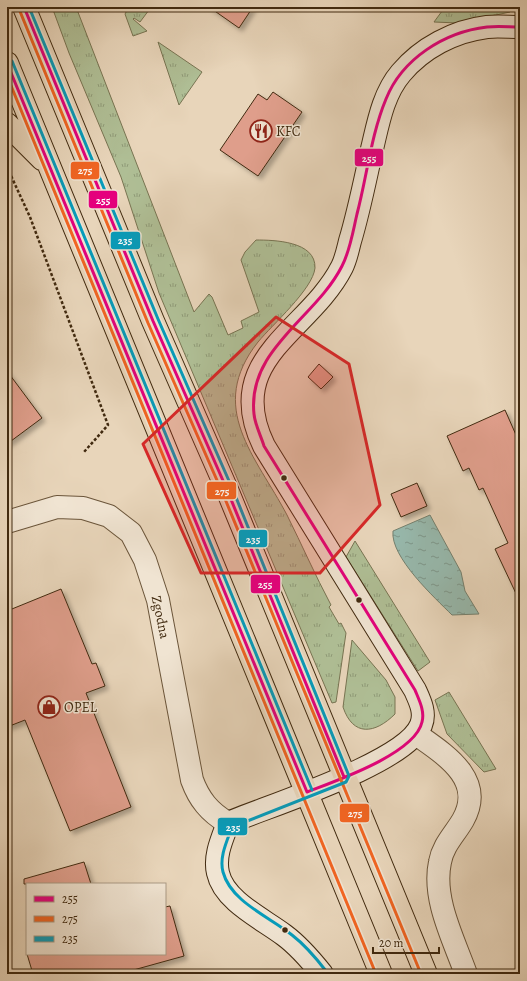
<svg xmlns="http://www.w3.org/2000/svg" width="527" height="981" font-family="Alegreya,serif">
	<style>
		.grass { fill: url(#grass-tufts); stroke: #787452 }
		.water { fill: url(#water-ripples); stroke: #75806e }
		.building { fill: #df9e8b; stroke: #412a10; filter: url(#shadow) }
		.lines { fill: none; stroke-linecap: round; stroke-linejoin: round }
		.street-casing { stroke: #6b553a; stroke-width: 24 }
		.secondary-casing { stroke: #412a10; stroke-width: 24 }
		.highway-casing { stroke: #412a10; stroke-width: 24 }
		.path { stroke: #412a10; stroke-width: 2.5; stroke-dasharray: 3 2; stroke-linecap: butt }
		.street { stroke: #f0e4d2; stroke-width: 22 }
		.secondary { stroke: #f0e4d2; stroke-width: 22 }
		.highway { stroke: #e8d5ba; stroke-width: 22 }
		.bus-1-casing { stroke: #f0e4d2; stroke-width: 6 }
		.bus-2-casing { stroke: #f0e4d2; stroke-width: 6 }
		.bus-3-casing { stroke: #f0e4d2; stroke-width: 6 }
		.bus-1 { stroke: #e5007d; stroke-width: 3 }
		.bus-2 { stroke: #f26522; stroke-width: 3 }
		.bus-3 { stroke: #069cbb; stroke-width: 3 }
		.marked { fill: #d62828; fill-opacity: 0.2; stroke: #d62828; stroke-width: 3; stroke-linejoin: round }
		.bus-dot { fill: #412a10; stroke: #f0e4d2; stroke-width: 1.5 }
		.labels { text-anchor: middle; stroke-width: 3; stroke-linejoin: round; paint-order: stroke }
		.poi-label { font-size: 14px; fill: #412a10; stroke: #f0e4d2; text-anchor: start }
		.street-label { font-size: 14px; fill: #412a10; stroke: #f0e4d2 }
		.line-badge { stroke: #f0e4d2; stroke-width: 1.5 }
		.badge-label { font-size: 11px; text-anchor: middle; font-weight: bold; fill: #fff }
	</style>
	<defs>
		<pattern id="grass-tufts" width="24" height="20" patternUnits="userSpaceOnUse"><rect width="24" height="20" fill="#afbe95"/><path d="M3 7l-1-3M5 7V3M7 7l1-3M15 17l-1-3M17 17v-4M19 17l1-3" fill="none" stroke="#909b78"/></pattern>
		<pattern id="water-ripples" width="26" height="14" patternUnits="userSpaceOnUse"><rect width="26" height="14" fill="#97b9ad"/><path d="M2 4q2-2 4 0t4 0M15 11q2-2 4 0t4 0" fill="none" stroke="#7d978b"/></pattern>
		<filter id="shadow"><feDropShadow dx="3.5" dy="3.5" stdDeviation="2" flood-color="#0004"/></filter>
	</defs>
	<rect width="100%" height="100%" fill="#e8d5ba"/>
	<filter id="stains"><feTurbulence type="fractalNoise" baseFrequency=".005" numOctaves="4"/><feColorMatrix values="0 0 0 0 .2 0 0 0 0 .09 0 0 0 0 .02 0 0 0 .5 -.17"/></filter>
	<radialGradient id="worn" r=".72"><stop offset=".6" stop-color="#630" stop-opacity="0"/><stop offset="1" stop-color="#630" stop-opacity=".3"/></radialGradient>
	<!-- grass -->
	<path class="grass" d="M52,7H76L194,312L209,294L212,297L228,335L243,328L241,321L259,312L241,260L245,252L256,240C274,240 316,241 315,268C313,289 272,325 258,342C206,408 256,456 287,515C302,545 315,575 331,605L329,607L339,624L341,623L346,633L336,702L332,703L159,293L121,177L69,53Z
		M129,7H144L149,10L140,22L134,18L133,19L147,31L133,36L125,14Z
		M445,7H511L510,12L458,23L434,22Z
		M158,42L202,72L179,105Z
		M355,541L430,662L418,671L346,557Z
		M352,640L386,680L395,697V714C375,734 353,737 343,707Z
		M449,692L496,769L484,772L447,734L435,700Z"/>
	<!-- water -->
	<path class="water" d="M430,515L461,572L465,591L479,614L452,615C435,598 390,557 393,531Z"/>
	<!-- building -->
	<path class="building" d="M209,7H253L239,28Z
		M273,92L302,112L258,176L220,150L258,94L267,100Z
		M319,364L333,377L321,389L308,377Z
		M7,371L42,418L7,444Z
		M505,410L520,444V602L495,549L508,543L483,488L479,490L469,468L463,471L447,436Z
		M417,483L427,506L401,517L391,494Z
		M61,589L92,664L96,663L105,686L86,693L131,807L70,831L25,720L7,727V611Z
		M84,862L91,884H24V879Z
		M170,906L184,956L119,974H33L27,954H165V907Z"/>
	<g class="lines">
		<!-- street casing -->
		<g class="street-casing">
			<path id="street" d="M7,522L57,507L83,508L109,516L131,533L145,560L158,600L192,780C199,799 209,812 228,823
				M416,734C444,754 486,779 463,820C455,834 443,845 440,862C432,899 454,940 466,974"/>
		</g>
		<!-- secondary casing -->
		<g class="secondary-casing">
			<path id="secondary" d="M322,974C310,959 299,946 284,935C263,919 224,901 218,873C214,856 222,839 228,823C268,806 406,763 421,725C426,713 420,701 415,690L264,446C221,358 309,332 342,267C346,259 348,249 350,241C359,211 365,180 372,149C378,124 383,94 401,73C422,48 454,31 487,27C497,26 509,27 520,27"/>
		</g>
		<!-- highway casing -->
		<g class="highway-casing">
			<path id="highway" d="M24,7L153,321L228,492L426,974
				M7,63L381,974
				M7,124L42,159"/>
		</g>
		<!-- path -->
		<path class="path" d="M7,167L30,217L108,425L84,452"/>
		<!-- street -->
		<use href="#street" class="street"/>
		<!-- secondary -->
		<use href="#secondary" class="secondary"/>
		<!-- highway -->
		<use href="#highway" class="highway"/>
		<!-- bus-1 casing -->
		<g class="bus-1-casing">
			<path id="bus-1" d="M24,7L153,321L228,492L344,777
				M7,63L307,792C335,781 415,754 422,722C425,711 419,700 415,690L264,446C261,436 255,425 254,414C247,349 316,318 342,266C350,251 353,231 357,214C367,176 371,135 386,99C402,59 444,32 487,27C498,26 509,27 520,27"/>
		</g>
		<!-- bus-2 casing -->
		<g class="bus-2-casing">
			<path id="bus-2" d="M19,9L148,323L223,494L421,974
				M7,76L376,974"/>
		</g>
		<!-- bus-3 casing -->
		<g class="bus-3-casing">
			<path id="bus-3" d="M29,7L158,319L233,490L349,776L346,782L232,827C227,841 219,857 223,872C231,902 270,917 292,935C305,945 316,958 326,971
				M12,61L312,790"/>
		</g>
		<!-- bus-1 -->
		<use href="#bus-1" class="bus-1"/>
		<!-- bus-2 -->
		<use href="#bus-2" class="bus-2"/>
		<!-- bus-3 -->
		<use href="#bus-3" class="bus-3"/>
	</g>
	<!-- marked area -->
	<path class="marked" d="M276,317L349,364L380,505L320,573H201L143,444Z"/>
	<!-- icons -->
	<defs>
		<g id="restaurant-ring" transform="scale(1.15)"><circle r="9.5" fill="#f0e4d2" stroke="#8f2418" stroke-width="1.5"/><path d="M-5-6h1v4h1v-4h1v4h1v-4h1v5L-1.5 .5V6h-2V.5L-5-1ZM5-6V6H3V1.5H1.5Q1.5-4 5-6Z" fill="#8f2418"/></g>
		<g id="shop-ring" transform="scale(1.15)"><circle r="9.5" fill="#f0e4d2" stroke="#8f2418" stroke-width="1.5"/><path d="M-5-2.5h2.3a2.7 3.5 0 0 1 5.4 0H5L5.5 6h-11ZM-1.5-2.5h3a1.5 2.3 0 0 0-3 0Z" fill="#8f2418"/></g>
	</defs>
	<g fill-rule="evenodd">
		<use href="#restaurant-ring" x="261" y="131"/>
		<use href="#shop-ring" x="49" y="707"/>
	</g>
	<!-- markers -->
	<g class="bus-dot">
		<circle cx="284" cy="478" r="3.5"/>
		<circle cx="359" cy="600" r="3.5"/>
		<circle cx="285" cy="930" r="3.5"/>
	</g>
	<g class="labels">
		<!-- poi labels -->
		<g class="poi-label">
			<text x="276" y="136">KFC</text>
			<text x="64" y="712">OPEL</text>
		</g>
		<!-- street labels -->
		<g class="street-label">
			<text transform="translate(161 617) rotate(78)" y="5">Zgodna</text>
		</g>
	</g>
	<g class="line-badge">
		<rect x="354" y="148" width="30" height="19" rx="4" fill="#e5007d"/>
		<rect x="70" y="161" width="30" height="19" rx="4" fill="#f26522"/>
		<rect x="88" y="190" width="30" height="19" rx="4" fill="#e5007d"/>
		<rect x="110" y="231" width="31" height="19" rx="4" fill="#069cbb"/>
		<rect x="206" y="481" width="31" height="19" rx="4" fill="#f26522"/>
		<rect x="238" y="529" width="30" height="19" rx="4" fill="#069cbb"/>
		<rect x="250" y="574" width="31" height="20" rx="4" fill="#e5007d"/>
		<rect x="339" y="803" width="31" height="20" rx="4" fill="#f26522"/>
		<rect x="217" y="817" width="31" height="19" rx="4" fill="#069cbb"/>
	</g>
	<g class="badge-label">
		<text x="369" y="162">255</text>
		<text x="85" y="174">275</text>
		<text x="103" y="204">255</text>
		<text x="125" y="244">235</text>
		<text x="222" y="495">275</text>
		<text x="253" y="543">235</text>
		<text x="265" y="588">255</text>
		<text x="355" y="817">275</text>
		<text x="233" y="831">235</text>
	</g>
	<!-- margin -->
	<rect width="527" height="981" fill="none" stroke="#e8d5ba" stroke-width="24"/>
	<rect x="8" y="8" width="511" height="965" fill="none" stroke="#412a10" stroke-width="2"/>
	<rect x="12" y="12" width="503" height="957" fill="none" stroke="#412a10"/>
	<!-- legend -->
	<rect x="26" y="883" width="140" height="72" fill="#f0e4d2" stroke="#aa9a84"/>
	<rect x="34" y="896" width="20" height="6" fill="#e5007d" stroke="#aa9a84"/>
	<text x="62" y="903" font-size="12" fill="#412a10">255</text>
	<rect x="34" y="916" width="20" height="6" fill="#f26522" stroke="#aa9a84"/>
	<text x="62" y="923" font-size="12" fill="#412a10">275</text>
	<rect x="34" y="936" width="20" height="6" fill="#069cbb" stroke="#aa9a84"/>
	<text x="62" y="943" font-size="12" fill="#412a10">235</text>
	<!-- scale -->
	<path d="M373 947v6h66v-6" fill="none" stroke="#412a10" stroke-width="2"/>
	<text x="379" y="947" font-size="12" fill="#412a10" stroke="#f0e4d2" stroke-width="3" paint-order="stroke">20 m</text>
	<rect width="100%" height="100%" filter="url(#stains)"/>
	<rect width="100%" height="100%" fill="url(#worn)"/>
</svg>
